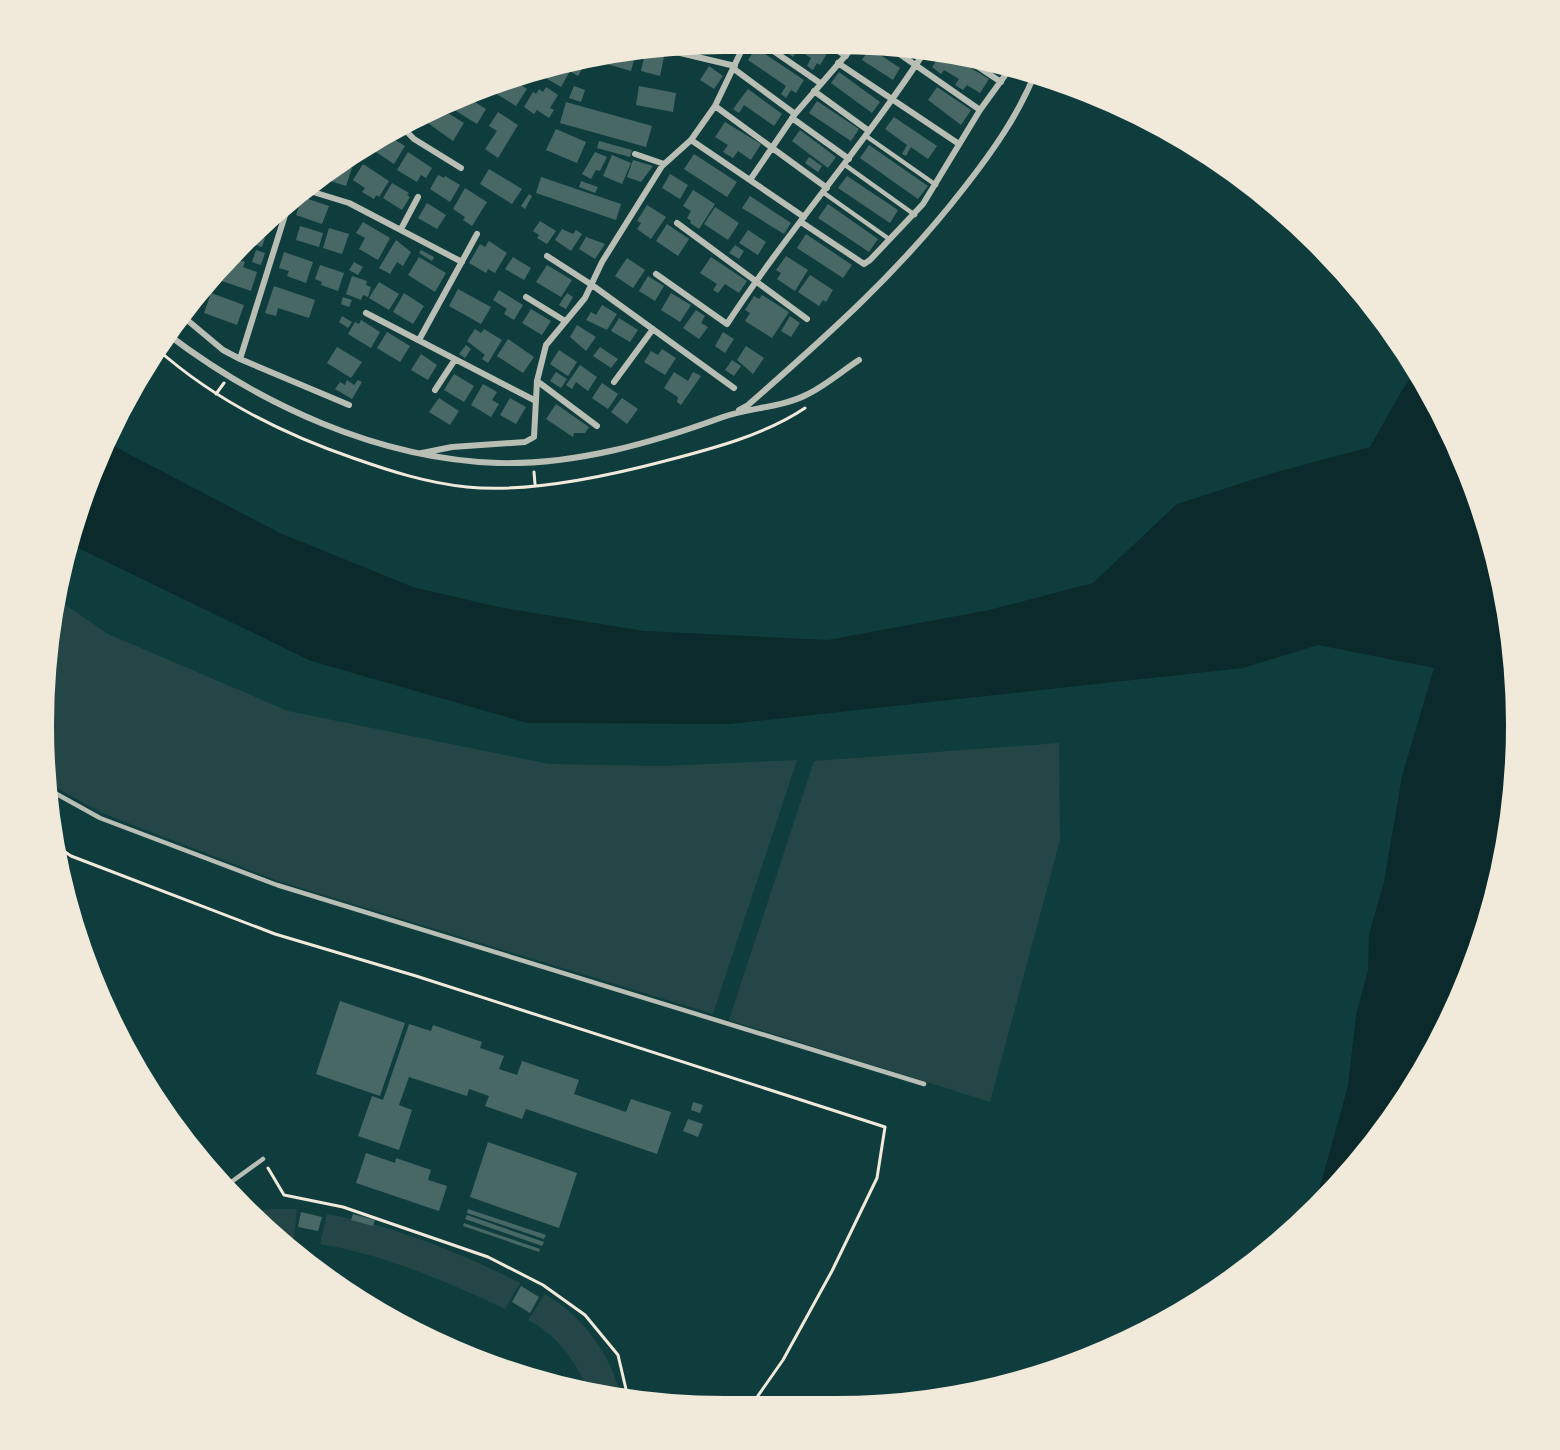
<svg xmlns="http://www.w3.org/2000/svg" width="1560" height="1450" font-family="Ubuntu,sans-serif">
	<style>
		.green { fill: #244646 }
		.water { fill: #0a2a2b }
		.building { fill: #486865 }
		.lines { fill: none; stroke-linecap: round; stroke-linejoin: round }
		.path { stroke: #f1e9da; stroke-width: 3 }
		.service { stroke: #b8beb3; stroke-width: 4.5 }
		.minor { stroke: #b8beb3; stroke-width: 6 }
		.rim { fill: none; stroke: #f1e9da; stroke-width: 8 }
	</style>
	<rect width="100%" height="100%" fill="#0f3d3e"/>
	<!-- green -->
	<path class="green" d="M54,597L108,634L288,711L549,764L664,766L797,760L713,1014L278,881L102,813L44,781L40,680Z
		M1059,743L1060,840L990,1102L729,1020L814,761Z
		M273,1209H297L294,1240H276L244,1213Z
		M327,1214C395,1226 459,1252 520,1283L505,1309C446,1281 385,1255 320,1244Z
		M545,1294C585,1318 612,1356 622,1401L590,1397C580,1366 558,1335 528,1320Z"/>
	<!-- water -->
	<path class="water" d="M1418,367L1429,382L1484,504L1515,635L1520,770L1498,902L1450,1028L1379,1142L1312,1215L1348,1086L1356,1015L1368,970L1369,934L1384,882L1402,776L1434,668L1318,645L1243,668L729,724L527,723L311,661L76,547L66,539L106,442L280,533L413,587L498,607L644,631L828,640L989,610L1093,583L1177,504L1273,473L1370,447L1401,392Z"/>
	<!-- building -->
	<path class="building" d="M734,39L733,47L717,44L716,53L703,51L705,41Z
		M775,39L810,40L828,52L820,65L817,63L813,70L807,66L811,58L798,50L793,57L773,42Z
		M756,48L804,80L796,93L791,90L786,98L781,94L786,86L748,60Z
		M870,48L900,68L893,80L862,60Z
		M625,49L636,52L631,71L603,63L606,51Z
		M943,51L989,79L980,93L967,85L963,90L955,85L959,79L944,70L941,74L932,67Z
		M591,52H594L587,63L578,57Z
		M645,53L664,57L660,76L641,71Z
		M567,60L582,69L578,76L570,71L561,87L544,77L545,68Z
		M709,66L723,76L714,89L700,80Z
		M839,72L880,102L872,113L831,83Z
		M512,79L527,89L516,106L495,93L501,83Z
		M574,86L585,90L581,102L569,98Z
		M639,86L676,93L673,112L636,105Z
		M546,87L558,95L550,108L554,110L549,118L537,110L534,114L524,107L533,92L536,94L539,89L543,92Z
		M937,87L971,110L961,125L928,100Z
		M748,89L782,114L774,126L744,105L739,113L733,109Z
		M464,95L486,109L477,124L453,109Z
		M817,101L859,129L851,141L809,113Z
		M566,102L652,126L646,147L560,123Z
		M435,105L464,123L453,141L425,121Z
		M498,112L518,125L498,158L485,149L497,131L489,126Z
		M894,117L937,146L928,159L911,147L906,156L902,154L907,145L885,129Z
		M725,122L761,144L751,160L738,151L733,158L723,152L728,145L715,137Z
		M556,129L586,142L577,163L546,150Z
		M800,130L836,157L828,168L792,141Z
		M384,133L405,146L394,164L373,150Z
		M599,141L632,150L630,157L597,148Z
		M869,145L928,186L918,199L860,158Z
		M408,152L432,168L426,178L421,175L417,182L397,170Z
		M595,152L607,157L600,171L596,170L591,179L582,174Z
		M694,154L737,182L727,197L684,169Z
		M612,155L631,163L622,184L603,176Z
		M809,157L822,166L818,172L805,163Z
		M633,160L653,166L641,182L627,177Z
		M336,163L352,168L346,186L315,176Z
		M363,164L389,181L379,197L376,195L374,199L362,192L365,188L353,180Z
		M489,169L522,189L512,204L480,184Z
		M670,174L688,185L680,199L662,188Z
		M438,175L444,178L445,176L460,185L450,202L430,189Z
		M847,176L898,210L890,223L838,188Z
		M541,177L621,204L616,220L536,193Z
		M581,181L598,187L595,193L579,187Z
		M392,183L409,193L407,195L410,197L402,210L383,198Z
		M465,188L487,202L472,226L463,220L465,217L453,209Z
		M693,190L715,204L699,229L690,223L691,221L687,218L691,211L683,206Z
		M529,194L532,196L525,209L521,206Z
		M750,196L791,223L784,234L742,208Z
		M302,197L329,206L322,224L296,215Z
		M427,203L446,215L437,229L418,218Z
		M828,204L878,239L869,252L818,218Z
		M647,205L666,217L651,239L637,229L641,223L637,221Z
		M715,207L739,223L728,240L704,224Z
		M540,221L556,231L547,244L537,238L539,235L533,231Z
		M363,222L390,238L378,260L359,249L365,238L356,233Z
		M262,224L265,225L261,237L265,238L262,247L243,241Z
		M667,224L689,239L678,256L656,241Z
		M300,226L323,233L319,247L296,240Z
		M329,228L349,234L342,254L323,248Z
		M562,229L573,234L576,230L582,234L571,251L555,240Z
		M748,230L766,242L758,255L739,243Z
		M806,234L852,265L843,278L797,248Z
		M586,237L605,244L595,259L579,249Z
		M396,240L411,252L403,266L397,262L390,274L379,268Z
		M489,241L507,253L495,273L488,269L486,273L469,263L480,244L485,247Z
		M735,245L744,251L739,259L729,253Z
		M256,250L265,253L261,265L252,262Z
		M421,250L434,257L432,261L419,253Z
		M284,252L313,262L306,283L287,276L289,271L279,268Z
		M227,256L245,262L243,267L257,272L251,291L216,279L223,260Z
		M786,256L808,270L795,291L777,279L781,273L776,270Z
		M419,257L446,273L435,292L408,275Z
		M513,257L531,268L524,280L505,269Z
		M711,257L747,281L739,293L725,284L718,293L713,290L717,284L700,273Z
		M627,258L645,270L633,288L615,276Z
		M354,262L363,267L358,275L349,270Z
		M320,265L344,273L338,291L321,285L322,282L315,279Z
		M547,265L572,280L561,297L536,282Z
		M810,275L833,290L826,302L823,300L819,306L798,292Z
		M352,276L367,281L366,285L371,287L368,297L363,295L361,300L346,294Z
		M648,276L664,286L655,301L639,291Z
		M379,282L399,294L389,310L369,298Z
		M201,285L209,288L203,304L190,300Z
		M274,286L315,300L309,318L278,308L276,316L265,313Z
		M458,289L491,307L481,324L449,306Z
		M499,290L523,305L514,320L504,314L507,309L493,300Z
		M211,293L244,305L237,325L204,313Z
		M404,293L424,306L413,324L393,312Z
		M567,293L573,297L566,309L559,305Z
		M671,293L691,305L680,322L661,310Z
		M762,295L789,312L772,338L745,321L750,313L745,310L754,296L759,299Z
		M343,297L352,300L349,307L341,304Z
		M602,305L617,314L607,330L586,320L591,312L596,315Z
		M531,309L551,321L542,335L522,323Z
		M696,310L705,316L701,323L708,327L699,339L683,328Z
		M342,316L352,322L348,328L339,322Z
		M790,316L800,323L791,337L781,331Z
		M619,318L638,330L630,342L611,331Z
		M361,320L380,332L371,348L348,334L355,322L359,324Z
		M577,325L596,337L586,351L570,337Z
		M475,329L481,333L484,329L502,340L488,363L482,359L485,355L467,341Z
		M387,332L410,346L400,362L377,348Z
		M723,332L734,339L725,353L715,346Z
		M508,339L534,357L523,373L497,356Z
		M466,345L471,349L465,358L459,354Z
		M746,346L764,358L753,374L737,360Z
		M337,347L362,362L351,378L327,363Z
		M600,347L618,359L611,368L593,356Z
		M662,349L676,358L665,375L644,362L651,351L658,355Z
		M559,350L577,362L568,376L550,364Z
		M421,354L437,365L428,380L411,370Z
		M732,360L741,366L734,376L725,370Z
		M580,365L597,377L588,391L576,382L572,389L566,385Z
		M556,372L567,379L561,388L550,381Z
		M674,372L688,381L693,372L701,376L681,405L677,402L678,397L664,388Z
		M454,374L474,386L464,402L444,390Z
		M347,380L354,385L358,380L362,382L352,399L335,389L340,382L345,385Z
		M602,383L618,394L608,409L592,398Z
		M483,384L497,392L492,400L499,404L491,417L471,405Z
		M439,398L459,411L450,425L429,412Z
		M510,398L526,407L516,424L500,415Z
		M622,398L638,409L627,424L611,412Z
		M556,404L589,427L585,433H574L573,437L546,419Z
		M340,1001L405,1023L380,1096L316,1074Z
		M409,1024L431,1031L433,1025L482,1042L480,1048L504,1056L499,1069L517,1075L522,1061L579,1080L574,1094L626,1112L631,1099L671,1112L657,1154L526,1109L522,1119L485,1106L489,1096L469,1089L467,1096L409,1077L399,1105L412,1110L399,1150L358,1136L372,1096L383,1100Z
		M693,1102L703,1105L700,1113L691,1110Z
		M688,1119L703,1124L698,1137L683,1131Z
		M488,1142L577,1173L559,1228L470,1197Z
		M366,1153L395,1163L396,1158L431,1170L428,1180L447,1186L439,1211L356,1183Z
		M468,1209L546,1235L544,1239L467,1213Z
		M301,1212L322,1217L318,1231L298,1227Z
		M353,1214L375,1220L373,1226L351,1220Z
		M467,1215L544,1242L542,1246L465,1219Z
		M464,1223L540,1249L539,1252L463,1226Z
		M521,1286L539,1297L530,1313L512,1302Z"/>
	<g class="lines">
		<!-- path -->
		<path class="path" d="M156,348C213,399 280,433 353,458C390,471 427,483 467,487C526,493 608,476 665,461C711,449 765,435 805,408
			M216,394L224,383
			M534,472L535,484
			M52,843L71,856L275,934L416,976L885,1127L877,1178L832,1271L783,1360L748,1410
			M268,1168L284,1195L343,1207L488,1257L543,1285L585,1315L618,1355L629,1402"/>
		<!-- service -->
		<path class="service" d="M866,136L936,185
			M845,165L915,215
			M824,193L889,239
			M44,787L100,818L277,885L924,1084
			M223,1188L263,1159"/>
		<!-- minor -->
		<path class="minor" d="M756,39L820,83
			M821,40L846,56
			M881,41L980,110
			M651,46L735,66
			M959,54L1001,82
			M838,63L959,144
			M734,69L795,114
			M523,75L530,79
			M814,91L869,131
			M715,106L827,188
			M792,118L849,159
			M399,124L414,139L461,168
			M691,140L804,217
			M635,154L664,164
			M750,180L795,114L859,40
			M300,188L349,203L462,262
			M801,222L864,264L870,260L923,204L980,110L1014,63
			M677,223L807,319
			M401,229L418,197
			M547,256L592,285L734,388
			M656,274L727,324C789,229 865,144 927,48
			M526,297L565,321
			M366,313L536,401
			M180,314L223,350L240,359L291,196
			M166,333C260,405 378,459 498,463C575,465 652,443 723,417C748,408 783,407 806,395C825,386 842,371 859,360
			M419,340L477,234
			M240,359L349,405
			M537,381L597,426
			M614,382L653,329
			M435,390L454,361
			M739,410L748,405C828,335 899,272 964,188C993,151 1019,114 1036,71
			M422,453L452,447L525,442L534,437L537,381L546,345L585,298L602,262L662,166L691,140L715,106L747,39"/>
	</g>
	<!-- crop -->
	<path d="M0 0H1560V1450H0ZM725 50H835A675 675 0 0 1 1510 725V725A675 675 0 0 1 835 1400H725A675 675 0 0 1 50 725V725A675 675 0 0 1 725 50Z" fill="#f1e9da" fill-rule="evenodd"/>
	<path class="rim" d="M725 50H835A675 675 0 0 1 1510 725V725A675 675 0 0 1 835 1400H725A675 675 0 0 1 50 725V725A675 675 0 0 1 725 50Z"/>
</svg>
